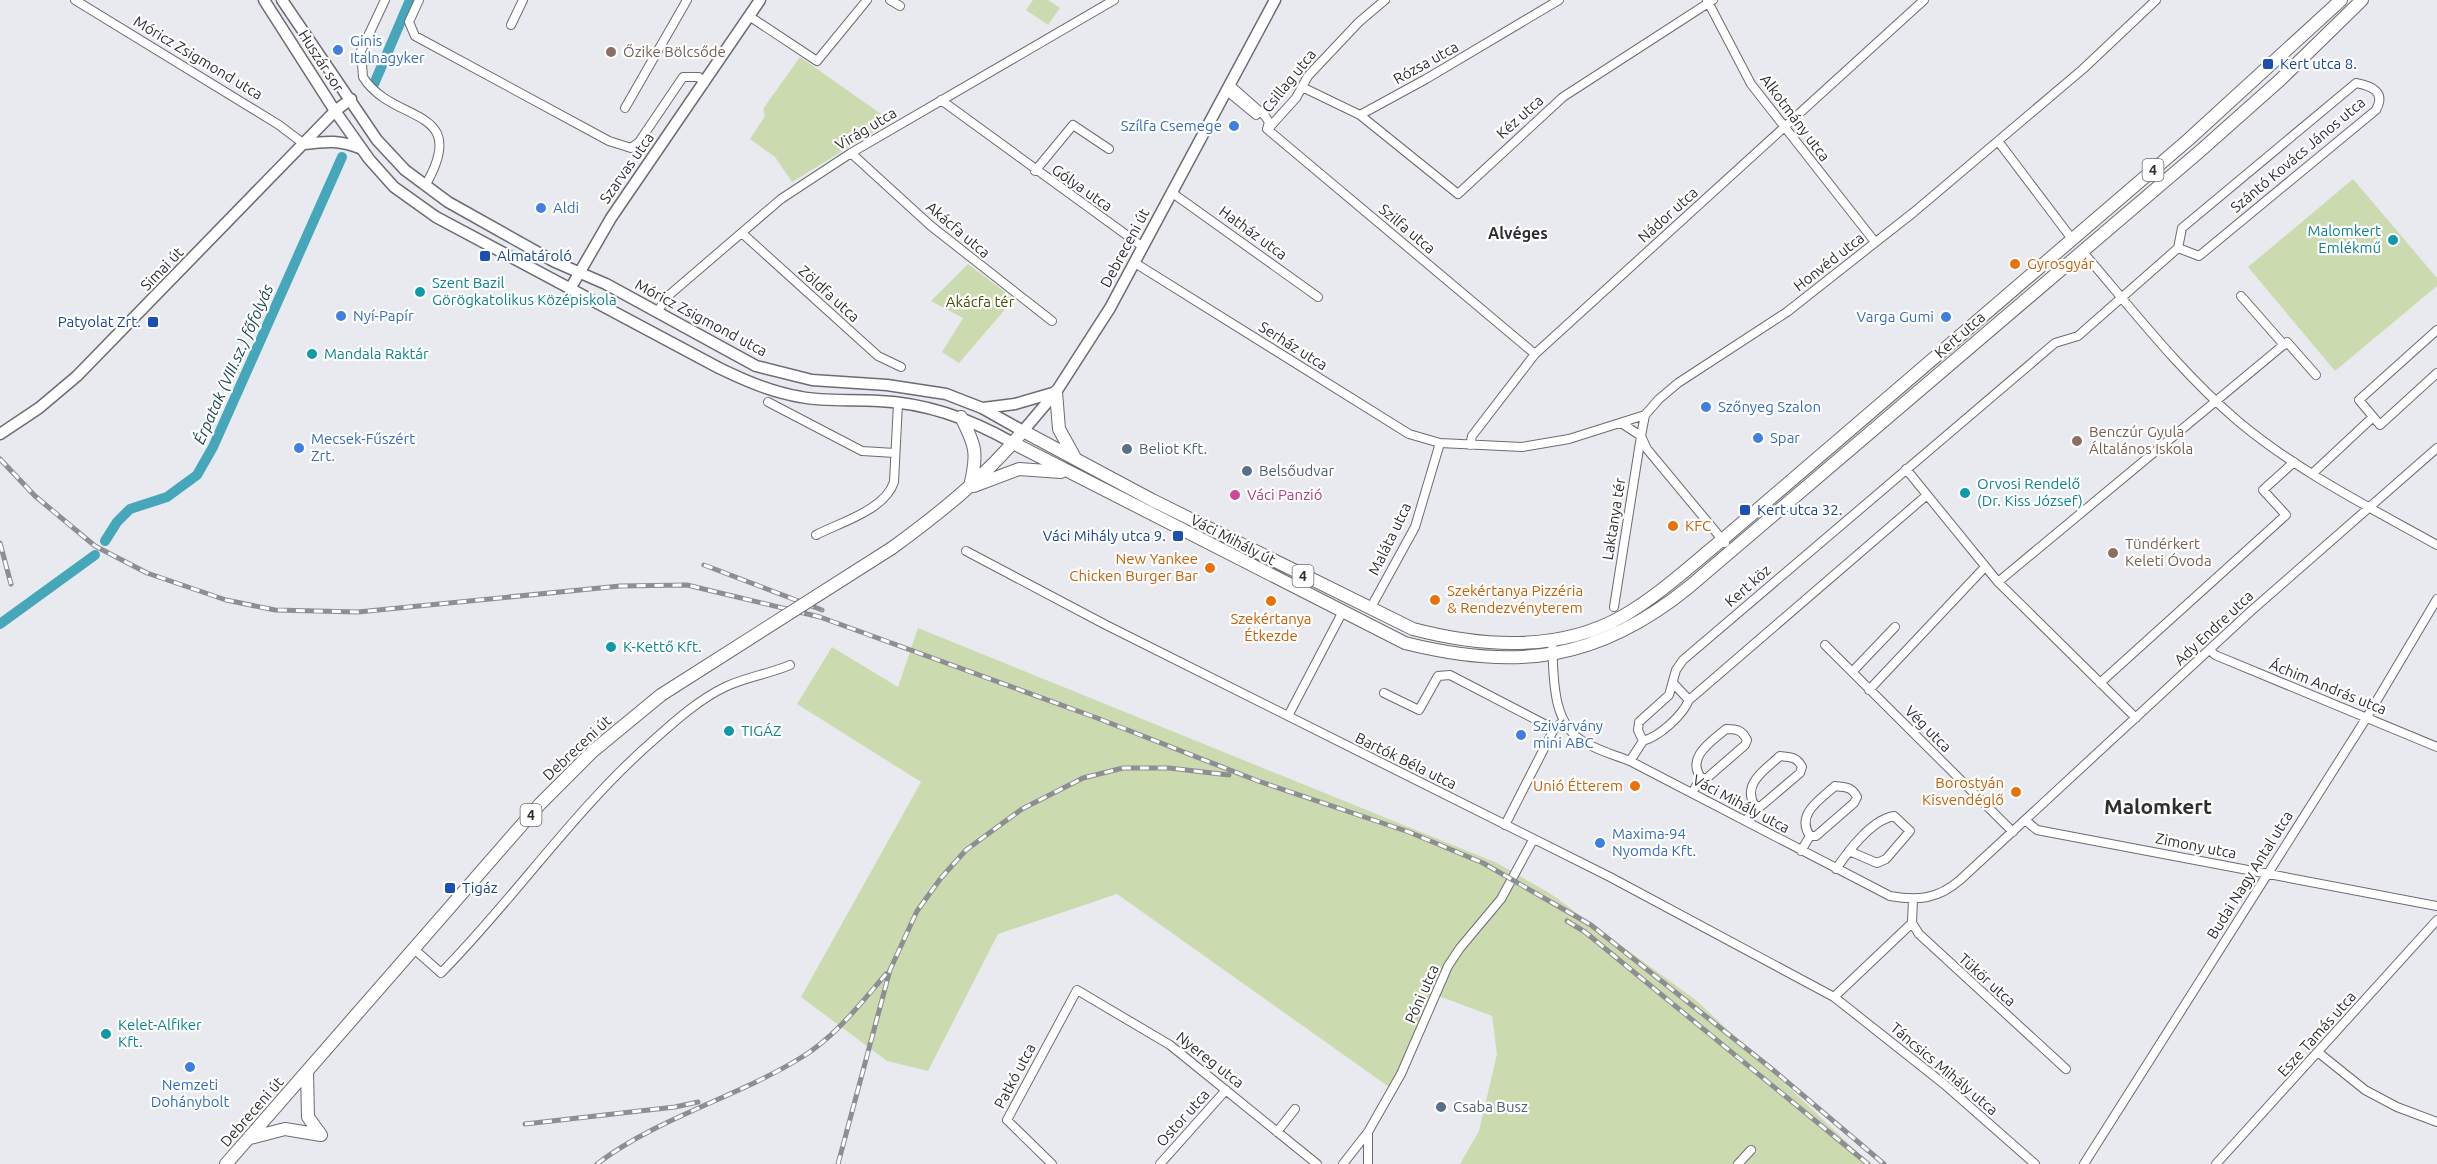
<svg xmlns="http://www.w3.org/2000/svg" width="2437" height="1164" font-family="Ubuntu,sans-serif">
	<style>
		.green { fill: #ccdbaf }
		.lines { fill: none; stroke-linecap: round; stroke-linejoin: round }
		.canal { stroke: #45a7b9; stroke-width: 10 }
		.street-casing { stroke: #6b6c71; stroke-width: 10 }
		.secondary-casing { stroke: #6b6c71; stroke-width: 13 }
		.primary-casing { stroke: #6b6c71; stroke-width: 14 }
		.street { stroke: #fff; stroke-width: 8 }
		.secondary { stroke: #fff; stroke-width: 10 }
		.primary { stroke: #fff; stroke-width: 12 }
		.rail-casing { stroke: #8d8e92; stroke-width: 5 }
		.rail { stroke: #fff; stroke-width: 3; stroke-dasharray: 9; stroke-linecap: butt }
		.primary-bridge-casing { stroke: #6b6c71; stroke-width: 14; stroke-linecap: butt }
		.primary-bridge { stroke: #fff; stroke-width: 12 }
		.shop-dot { fill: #3f7fe0; stroke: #fff; stroke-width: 2 }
		.education-dot { fill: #8d6e63; stroke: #fff; stroke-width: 2 }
		.transit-dot { fill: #1a4fb4; stroke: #fff; stroke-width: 2 }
		.culture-dot { fill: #0f9aa8; stroke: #fff; stroke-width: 2 }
		.food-dot { fill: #e8710a; stroke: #fff; stroke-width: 2 }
		.service-dot { fill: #5c6f8a; stroke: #fff; stroke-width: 2 }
		.hotel-dot { fill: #d1479c; stroke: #fff; stroke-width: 2 }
		.labels { text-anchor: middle; stroke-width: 4.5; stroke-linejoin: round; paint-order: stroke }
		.shield { fill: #fff; stroke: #6c6d6e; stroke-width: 1.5 }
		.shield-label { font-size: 14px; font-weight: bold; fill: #2d2e30 }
		.shop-label { font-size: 15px; fill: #366cbe; stroke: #fff; text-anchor: start }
		.education-label { font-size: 15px; fill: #785e54; stroke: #fff; text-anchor: start }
		.street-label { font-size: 15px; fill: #2d2e30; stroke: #fff }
		.transit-label { font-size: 15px; fill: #164399; stroke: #fff; text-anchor: start }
		.culture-label { font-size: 15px; fill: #0d838f; stroke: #fff; text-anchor: start }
		.food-label { font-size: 15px; fill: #c56008; stroke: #fff; text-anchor: start }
		.park-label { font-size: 15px; fill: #3f5000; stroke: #fff }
		.service-label { font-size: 15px; fill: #4e5e75; stroke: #fff; text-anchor: start }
		.hotel-label { font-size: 15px; fill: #b23c85; stroke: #fff; text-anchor: start }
		.neighbourhood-label { font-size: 16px; font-weight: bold; fill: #2d2e30; stroke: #fff }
		.water-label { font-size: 16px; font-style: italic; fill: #1c4850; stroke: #fff }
		.district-label { font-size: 21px; font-weight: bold; fill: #2d2e30; stroke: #fff }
	</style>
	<rect width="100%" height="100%" fill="#e8eaef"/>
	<!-- green -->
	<path class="green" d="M1033,0H1048L1060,8L1048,25L1026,10Z
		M800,57L891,121L792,182L775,157L750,139L765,116L763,109Z
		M2353,179L2437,278V286L2335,371L2248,267Z
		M968,264L1014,299L959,363L942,352L963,318L931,301Z
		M918,628L1497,863L1551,894L1697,1001L1870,1164H1460L1479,1131L1497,1054L1492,1016L1436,995L1389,1087L1117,894L998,934L928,1071L887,1061L801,997L921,782L797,704L832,647L898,687Z"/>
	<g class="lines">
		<!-- canal -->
		<path class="canal" d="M374,84L410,0
			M105,541L117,522L130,509L167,497L197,475L213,447L342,157
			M0,624L95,555"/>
		<!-- street casing -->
		<g class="street-casing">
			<path id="street" d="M75,0L279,125L304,144
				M385,0L361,51L363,77C393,125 472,105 425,186
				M419,0L409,22L415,36L609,141L631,148L639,142L683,77H699L704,84
				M890,0L900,6
				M1707,0L1751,84L1875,242
				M749,16L817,61L867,0
				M511,25L523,0
				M1231,86L1265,116L1269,122L1267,129L1535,354
				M1302,87L1360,115L1426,79L1559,0
				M1227,91L1256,115
				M941,100L1143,247
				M625,108L687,0
				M1360,115L1458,194L1563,97L1713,0
				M1268,129L1296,98L1308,76L1359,22L1385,0
				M1998,141L2072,239
				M851,153L931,226L1052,321
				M1035,171L1073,125L1109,149
				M1171,192L1318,297
				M743,234L878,356L901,367
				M2082,251C2132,309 2180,372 2239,422C2299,472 2369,507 2437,545
				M1135,263L1409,434L1440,443L1522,447L1569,439L1645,415L1659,399L1678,383L1787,312L1914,212L2083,69L2156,0
				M2241,296L2284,345
				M657,312L668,296L781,199L851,153L1114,0
				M2437,330L2359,400L2380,425L2437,373
				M768,402L862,451L895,453
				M1645,415L1641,436L1647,449L1725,543
				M1470,445L1472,436L1535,354L1924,0
				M1906,469L1998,582L2136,718
				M2312,474L2373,417
				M816,535C841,522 885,510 894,482L898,403
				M966,551L1106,625L1610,877L1834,997L1944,1084L2035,1164
				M1998,582L2287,342L2316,375
				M1614,607L1641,436L1621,423
				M1370,609L1415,527L1440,443
				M1552,640C1554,674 1550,725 1586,743C1599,751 1615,755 1630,761L1890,896C1918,901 1938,899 1960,880L2251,611L2437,448
				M1825,645L2013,832
				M2210,650L2215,655L2437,747
				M1852,672L1895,627
				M2100,683L2286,515L2263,490L2294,462
				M1674,684L1689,700
				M1869,690L1985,567
				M1384,693L1419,710L1438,676L1450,675L1554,729
				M1288,716L1342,613
				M1643,741L1638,730L1639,722L1669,695L1676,670L1683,660L2055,343L2078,336L2178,248L2182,228L2356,83C2372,86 2386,92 2376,110L2199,256L2178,248
				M1630,761L1643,741C1660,736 1682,716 1689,700L1927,495
				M1692,793L1701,778H1707L1745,745L1747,740C1742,730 1737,729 1726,729C1711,742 1686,757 1701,778
				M2025,820L2037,830L2437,906
				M1746,821L1755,806H1761L1800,773L1802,767C1797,757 1791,757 1780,756C1766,769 1741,784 1755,806
				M1505,825L1554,729L1564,721
				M1801,851L1810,836H1816L1854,803L1857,797C1852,787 1846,787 1835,786C1821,799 1795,814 1810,836
				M1836,869C1849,850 1871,820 1894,816L1910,831L1886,859L1877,863L1849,851
				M1913,899L1912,923L1919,934L2066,1069
				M414,949L441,973C516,897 575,808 656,738C676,720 700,699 725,687C746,677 769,674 790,665
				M1834,997L1912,923
				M2319,1053L2365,1090L2397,1107L2437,1122
				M1277,1132L1295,1109
				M1052,1164L1007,1120L1077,990L1170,1045L1317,1164
				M1160,1164L1226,1090
				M1343,1164L1368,1132L1401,1074L1448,966L1460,948L1501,899L1533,840
				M1368,1164V1132
				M1738,1164L1751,1150
				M2084,1164L2367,717L2437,599
				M2216,1164L2437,920"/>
		</g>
		<!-- secondary casing -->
		<g class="secondary-casing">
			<path id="secondary" d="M264,0L335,111L369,159L394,187L436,217L719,368C746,381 771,392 801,397C826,402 853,399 879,401C927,403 971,419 1013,443
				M282,0L377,140L405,170L448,202L555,262L606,284L756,366L812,380L887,385L946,394L982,408L1023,431L1056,392L1110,308L1275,0
				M304,144C327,141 341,140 362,149
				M570,289L611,218L760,0
				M983,408L1015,404L1056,392
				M0,434L39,408L77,376L335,111L351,99"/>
		</g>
		<!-- primary casing -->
		<g class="primary-casing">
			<path id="primary" d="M1056,392L1059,429L1075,458
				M961,417C976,446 978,454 970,486
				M1013,443L1405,643C1516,671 1598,661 1689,587L2199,152L2280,80L2362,0
				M974,486L1019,469L1061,472
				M892,548C940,513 985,477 1023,431L1152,500L1413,629C1482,647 1558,653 1623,616C1659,595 1690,566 1722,540L2188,140L2341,0
				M307,1071L308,1117L321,1135
				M250,1138L285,1129L321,1135
				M226,1164L540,804L593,751L661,695"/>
		</g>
		<!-- street -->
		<use href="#street" class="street"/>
		<!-- secondary -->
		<use href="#secondary" class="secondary"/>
		<!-- primary -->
		<use href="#primary" class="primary"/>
		<!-- rail casing -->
		<g class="rail-casing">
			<path id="rail" d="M0,459L35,496L95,546L147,573L226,600L275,610L358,612L620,586L687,585L820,617L1097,718L1258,781L1409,832L1483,863L1591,925L1772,1069L1884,1164
				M0,543L11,584
				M704,565L822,610
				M1567,921L1585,932L1868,1164
				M525,1124L675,1107L698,1102
				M597,1164C659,1117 736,1098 802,1057C835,1037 861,1003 886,974
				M838,1164L890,970L917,911L941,878L966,850L1022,809L1083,778L1123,768H1169L1229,775"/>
		</g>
		<!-- rail -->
		<use href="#rail" class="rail"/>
		<!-- primary-bridge casing -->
		<g class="primary-bridge-casing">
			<path id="primary-bridge" d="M661,695L892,548"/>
		</g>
		<!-- primary-bridge -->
		<use href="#primary-bridge" class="primary-bridge"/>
	</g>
	<!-- markers -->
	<g class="shop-dot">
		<circle cx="338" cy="50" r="6"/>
		<circle cx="1234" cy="126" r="6"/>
		<circle cx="541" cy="208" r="6"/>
		<circle cx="341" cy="316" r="6"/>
		<circle cx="1946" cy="317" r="6"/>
		<circle cx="1706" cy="407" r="6"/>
		<circle cx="1758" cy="438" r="6"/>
		<circle cx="299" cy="448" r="6"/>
		<circle cx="1521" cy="735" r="6"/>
		<circle cx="1600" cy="843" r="6"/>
		<circle cx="190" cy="1067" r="6"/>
	</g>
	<g class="education-dot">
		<circle cx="611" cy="52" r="6"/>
		<circle cx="2077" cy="441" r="6"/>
		<circle cx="2113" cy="553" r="6"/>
	</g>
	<g class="transit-dot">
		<rect x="2262" y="58" width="12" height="12" rx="3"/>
		<rect x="479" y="250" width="12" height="12" rx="3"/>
		<rect x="147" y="316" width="12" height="12" rx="3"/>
		<rect x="1739" y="504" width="12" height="12" rx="3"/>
		<rect x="1172" y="530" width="12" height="12" rx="3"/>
		<rect x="444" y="882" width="12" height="12" rx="3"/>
	</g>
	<g class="culture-dot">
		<circle cx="2393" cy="240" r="6"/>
		<circle cx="420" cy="292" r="6"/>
		<circle cx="312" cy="354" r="6"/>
		<circle cx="1965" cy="493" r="6"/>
		<circle cx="611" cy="647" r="6"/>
		<circle cx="729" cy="731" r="6"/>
		<circle cx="106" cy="1034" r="6"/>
	</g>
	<g class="food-dot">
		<circle cx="2015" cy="264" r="6"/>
		<circle cx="1673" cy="526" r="6"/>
		<circle cx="1210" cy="568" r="6"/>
		<circle cx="1435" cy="600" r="6"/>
		<circle cx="1271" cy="601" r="6"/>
		<circle cx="1635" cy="786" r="6"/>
		<circle cx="2016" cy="792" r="6"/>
	</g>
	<g class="service-dot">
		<circle cx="1127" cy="449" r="6"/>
		<circle cx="1247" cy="471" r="6"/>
		<circle cx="1441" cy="1107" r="6"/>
	</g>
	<circle class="hotel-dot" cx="1235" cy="495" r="6"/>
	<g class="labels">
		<!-- shield labels -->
		<g class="shield">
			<rect x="2142.5" y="159" width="21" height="22" rx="4.5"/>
			<rect x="1292.5" y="565" width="21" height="22" rx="4.5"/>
			<rect x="520.5" y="804" width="21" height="22" rx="4.5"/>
		</g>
		<g class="shield-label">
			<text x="2153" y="175">4</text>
			<text x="1303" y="581">4</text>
			<text x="531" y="820">4</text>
		</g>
		<!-- shop labels -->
		<g class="shop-label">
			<text x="350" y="46">Ginis<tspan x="350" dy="17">Italnagyker</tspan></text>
			<text x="1222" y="131" text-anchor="end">Szílfa Csemege</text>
			<text x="553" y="213">Aldi</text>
			<text x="353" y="321">Nyí-Papír</text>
			<text x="1934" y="322" text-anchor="end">Varga Gumi</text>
			<text x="1718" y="412">Szőnyeg Szalon</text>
			<text x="1770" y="443">Spar</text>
			<text x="311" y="444">Mecsek-Fűszért<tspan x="311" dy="17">Zrt.</tspan></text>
			<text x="1533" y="731">Szivárvány<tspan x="1533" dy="17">mini ABC</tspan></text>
			<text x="1612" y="839">Maxima-94<tspan x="1612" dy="17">Nyomda Kft.</tspan></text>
			<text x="190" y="1090" text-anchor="middle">Nemzeti<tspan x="190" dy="17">Dohánybolt</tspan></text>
		</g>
		<!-- education labels -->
		<g class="education-label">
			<text x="623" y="57">Őzike Bölcsőde</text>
			<text x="2089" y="437">Benczúr Gyula<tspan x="2089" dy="17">Általános Iskola</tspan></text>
			<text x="2125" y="549">Tündérkert<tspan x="2125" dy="17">Keleti Óvoda</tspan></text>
		</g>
		<!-- street labels -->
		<g class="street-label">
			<text transform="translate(198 58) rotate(31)" y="5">Móricz Zsigmond utca</text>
			<text transform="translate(321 61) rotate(57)" y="5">Huszár sor</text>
			<text transform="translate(1426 63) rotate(-29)" y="5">Rózsa utca</text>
			<text transform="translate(1289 81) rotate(-51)" y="5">Csillag utca</text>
			<text transform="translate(1520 117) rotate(-42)" y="5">Kéz utca</text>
			<text transform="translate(1795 118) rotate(53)" y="5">Alkotmány utca</text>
			<text transform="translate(866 129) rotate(-31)" y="5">Virág utca</text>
			<text transform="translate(2298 155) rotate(-40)" y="5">Szántó Kovács János utca</text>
			<text transform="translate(627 168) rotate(-55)" y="5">Szarvas utca</text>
			<text transform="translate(1082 188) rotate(35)" y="5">Gólya utca</text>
			<text transform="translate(1668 215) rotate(-42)" y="5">Nádor utca</text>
			<text transform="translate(1407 229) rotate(40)" y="5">Szilfa utca</text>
			<text transform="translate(958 230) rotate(40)" y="5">Akácfa utca</text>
			<text transform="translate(1253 233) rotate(36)" y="5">Hatház utca</text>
			<text transform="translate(1125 248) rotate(-62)" y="5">Debreceni út</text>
			<text transform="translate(1829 262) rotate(-38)" y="5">Honvéd utca</text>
			<text transform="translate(162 269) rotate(-46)" y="5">Simai út</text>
			<text transform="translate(829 294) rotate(42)" y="5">Zöldfa utca</text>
			<text transform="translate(701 318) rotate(28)" y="5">Móricz Zsigmond utca</text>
			<text transform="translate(1960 335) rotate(-41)" y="5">Kert utca</text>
			<text transform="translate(1293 346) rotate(32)" y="5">Serház utca</text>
			<text transform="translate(1614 519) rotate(-81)" y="5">Laktanya tér</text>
			<text transform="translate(1390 539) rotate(-64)" y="5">Maláta utca</text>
			<text transform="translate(1233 540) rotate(27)" y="5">Váci Mihály út</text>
			<text transform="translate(1748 586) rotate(-41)" y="5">Kert köz</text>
			<text transform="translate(2214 628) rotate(-43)" y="5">Ady Endre utca</text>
			<text transform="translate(2328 687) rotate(22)" y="5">Áchim András utca</text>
			<text transform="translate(1928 729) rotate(45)" y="5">Vég utca</text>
			<text transform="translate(577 748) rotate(-43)" y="5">Debreceni út</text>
			<text transform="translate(1406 761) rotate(26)" y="5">Bartók Béla utca</text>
			<text transform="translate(1741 804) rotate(28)" y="5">Váci Mihály utca</text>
			<text transform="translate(2196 846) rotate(11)" y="5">Zimony utca</text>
			<text transform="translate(2250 875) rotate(-58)" y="5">Budai Nagy Antal utca</text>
			<text transform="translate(1987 980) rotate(42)" y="5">Tükör utca</text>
			<text transform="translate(1422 994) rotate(-66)" y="5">Póni utca</text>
			<text transform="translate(2317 1034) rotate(-48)" y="5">Esze Tamás utca</text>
			<text transform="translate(1210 1060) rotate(38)" y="5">Nyereg utca</text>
			<text transform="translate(1944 1069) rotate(40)" y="5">Táncsics Mihály utca</text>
			<text transform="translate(1015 1076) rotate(-62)" y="5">Patkó utca</text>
			<text transform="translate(252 1112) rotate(-49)" y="5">Debreceni út</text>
			<text transform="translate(1183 1118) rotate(-48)" y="5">Ostor utca</text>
		</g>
		<!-- transit labels -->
		<g class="transit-label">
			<text x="2280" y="69">Kert utca 8.</text>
			<text x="497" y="261">Almatároló</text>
			<text x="141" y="327" text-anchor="end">Patyolat Zrt.</text>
			<text x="1757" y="515">Kert utca 32.</text>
			<text x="1166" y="541" text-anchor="end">Váci Mihály utca 9.</text>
			<text x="462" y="893">Tigáz</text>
		</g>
		<!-- culture labels -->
		<g class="culture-label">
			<text x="2381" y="236" text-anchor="end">Malomkert<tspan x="2381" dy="17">Emlékmű</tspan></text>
			<text x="432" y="288">Szent Bazil<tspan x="432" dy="17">Görögkatolikus Középiskola</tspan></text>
			<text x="324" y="359">Mandala Raktár</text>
			<text x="1977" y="489">Orvosi Rendelő<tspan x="1977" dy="17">(Dr. Kiss József)</tspan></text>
			<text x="623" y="652">K-Kettő Kft.</text>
			<text x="741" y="736">TIGÁZ</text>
			<text x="118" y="1030">Kelet-Alfiker<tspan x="118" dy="17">Kft.</tspan></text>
		</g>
		<!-- food labels -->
		<g class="food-label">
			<text x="2027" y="269">Gyrosgyár</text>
			<text x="1685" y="531">KFC</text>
			<text x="1198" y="564" text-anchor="end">New Yankee<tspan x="1198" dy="17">Chicken Burger Bar</tspan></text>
			<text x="1447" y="596">Szekértanya Pizzéria<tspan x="1447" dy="17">&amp; Rendezvényterem</tspan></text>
			<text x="1271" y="624" text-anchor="middle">Szekértanya<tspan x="1271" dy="17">Étkezde</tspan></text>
			<text x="2004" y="788" text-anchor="end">Borostyán<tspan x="2004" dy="17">Kisvendéglő</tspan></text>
			<text x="1623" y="791" text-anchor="end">Unió Étterem</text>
		</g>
		<!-- park labels -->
		<g class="park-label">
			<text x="980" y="307">Akácfa tér</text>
		</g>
		<!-- service labels -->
		<g class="service-label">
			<text x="1139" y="454">Beliot Kft.</text>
			<text x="1259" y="476">Belsőudvar</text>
			<text x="1453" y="1112">Csaba Busz</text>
		</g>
		<!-- hotel labels -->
		<g class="hotel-label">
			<text x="1247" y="500">Váci Panzió</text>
		</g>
		<!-- neighbourhood labels -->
		<g class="neighbourhood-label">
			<text x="1518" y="239">Alvéges</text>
		</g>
		<!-- water labels -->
		<g class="water-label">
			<text transform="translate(233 364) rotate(-66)" y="6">Érpatak (VIII.sz.) főfolyás</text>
		</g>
		<!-- district labels -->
		<g class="district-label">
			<text x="2158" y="814">Malomkert</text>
		</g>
	</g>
</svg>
